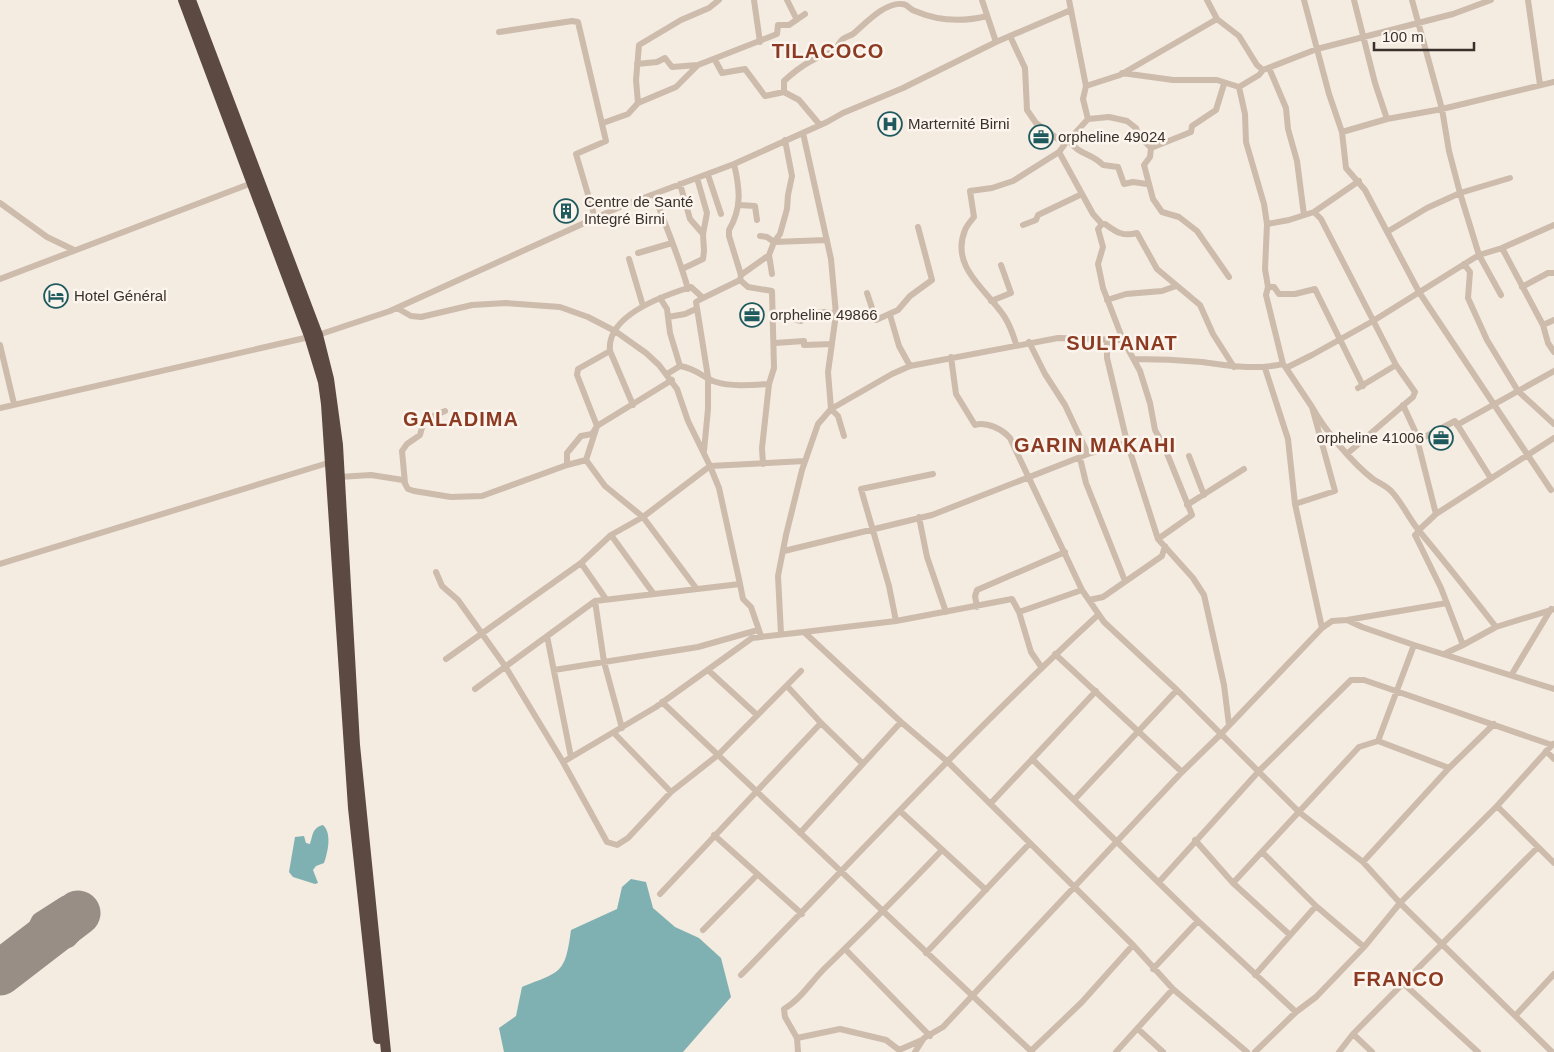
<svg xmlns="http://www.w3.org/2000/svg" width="1554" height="1052" font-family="Helvetica,sans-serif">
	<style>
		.water { fill: #7fb0b2 }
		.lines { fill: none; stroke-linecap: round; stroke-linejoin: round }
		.taxiway { stroke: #988e86; stroke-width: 18 }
		.runway { stroke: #988e86; stroke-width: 45 }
		.minor { stroke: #cdbbac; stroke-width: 6 }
		.highway { stroke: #5c4a42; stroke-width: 10 }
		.labels { text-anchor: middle; stroke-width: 5; stroke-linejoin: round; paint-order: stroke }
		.poi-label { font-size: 15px; fill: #3b302b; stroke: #fbf5ee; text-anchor: start }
		.district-label { font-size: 20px; font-weight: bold; letter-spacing: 1px; fill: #8c3b22; stroke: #fbf5ee }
	</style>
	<rect width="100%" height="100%" fill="#f4ebe1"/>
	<!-- water -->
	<path class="water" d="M323,825C332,833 328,852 324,863L316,866L313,870L318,883L315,884L293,877L289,872L295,837L304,836L306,843L310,844C313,835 312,828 323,825Z
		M631,879L646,882L653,908L675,927L699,938L721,958L731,997L683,1052H504L499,1028L516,1016L522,987C561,971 565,975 571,930L617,909L622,887Z"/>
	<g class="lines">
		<!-- taxiway -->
		<path class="taxiway" d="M19,958L31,951L68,939L77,929L78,924L74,909L65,905L40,921L23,955"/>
		<!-- runway -->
		<path class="runway" d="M0,973L78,913"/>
		<!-- minor -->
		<path class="minor" d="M754,0L760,42
			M787,0L796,18
			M982,0L996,42
			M1069,0L1086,86L1120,75L1217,19L1207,0
			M1304,0L1329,94L1342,132L1387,119L1442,109L1554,82
			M1354,0L1375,83L1387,119
			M1412,0L1442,109L1449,151L1460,193L1479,255L1501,295
			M1528,0L1540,85
			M1217,19L1239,36L1257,65L1263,70
			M499,32L572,21L578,22L606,141L576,154L595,218
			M1010,36L1025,68L1027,110L1036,123L1065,144L1059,152
			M715,60L722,73L745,69L765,96L784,92L799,100L820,125
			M637,64L657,62L665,58L672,67L698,65
			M1269,68L1286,108L1288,129L1297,161L1304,215
			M1122,73L1173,80H1217L1239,87
			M1086,86L1083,99L1088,119L1109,117L1127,121L1136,128L1139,136L1151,148L1150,157L1144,165L1153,199L1162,212L1179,217L1197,231L1229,277
			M784,92V81C798,68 816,56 834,52C837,48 839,42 843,39C845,37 850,36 853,34C865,24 885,2 902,4C908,4 910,10 915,11C938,21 963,22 987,16
			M638,103L636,80L639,45L681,20L709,8L719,0
			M603,123L628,114L638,103L676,87L698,65L777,34L778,25H789L805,14
			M1342,132L1346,168L1365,190L1419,292L1551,490
			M1068,139C1079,156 1090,152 1103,165L1118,167L1124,184L1133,182L1147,184
			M1066,143L1088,119
			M1151,148L1191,132L1192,126L1216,110L1224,84
			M734,164C740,189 742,208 729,230V236L741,275
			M708,175L721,214
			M680,184L690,219L703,234
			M654,194C665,225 679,256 688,289
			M0,203L47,237L74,250
			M739,205L755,206L757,220
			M1314,212L1359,181
			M1102,224L1098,229L1103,247L1098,264L1103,288L1123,340
			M1267,224L1289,220L1314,212L1321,219L1396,365L1415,392L1413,397L1348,453
			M1023,225L1036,220L1038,215L1082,194
			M1387,232L1427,208L1460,193L1510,178
			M760,236L767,237L774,242L827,240
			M1502,248L1543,325
			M638,253L672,243
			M769,255L772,274
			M629,259L643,306
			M1464,264L1470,272L1468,298L1487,340L1518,391L1554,424
			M682,269L703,259L704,251L703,234L707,213L697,178
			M0,279L252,183
			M740,280L748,287L772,291L774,368L769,384L762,448L763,464
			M1268,287H1274L1279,294H1295L1315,289L1363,386
			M1522,287L1548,273H1554
			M867,293L876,320L898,310L910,296L932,280L918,227
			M660,298L667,309L668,317
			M703,298L696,302L708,377V409L704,451
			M1107,300L1126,294L1162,291L1176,286
			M991,301L1011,293L1001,265
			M397,308L411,316L421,317L472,305L506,303L560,307L588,317L615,331L646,353L659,365L677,389L688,421L710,466L719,488L740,584
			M773,314L801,321L805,314L824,312L836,314
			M890,315L899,346L910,366
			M1554,320L1543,325L1548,343L1554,352
			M1029,342L1045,374L1065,405L1088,454
			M775,343L804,341V345L832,344
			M1016,344C1013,334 1010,325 1004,316C986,289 950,267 965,230C967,225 971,221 974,217L970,191L992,188L1013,181L1059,152L1093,214L1102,224H1105C1116,232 1123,237 1137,233L1157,269L1200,305L1213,334L1234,367
			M0,345L14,404
			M610,351L578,369L577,375L597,426L586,460L605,486L643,517L696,588
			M951,357L956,394L975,425C986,421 1002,429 1010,438L1082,590L1104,622L1177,690L1299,812L1363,862L1400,903L1552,1052
			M1135,359C1157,359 1180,360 1202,362C1229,366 1256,370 1283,364L1286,368L1312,355L1373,321L1479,255L1502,248L1554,225
			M1283,364L1266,295L1268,287L1265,269L1267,224L1264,204L1246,142L1245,114L1239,87L1259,75L1263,70L1317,49L1453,14L1491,0
			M680,366L670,333L668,317L685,314L696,309
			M1265,368L1288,439L1295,504L1322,628
			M1286,368L1312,407L1335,491L1295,504
			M667,374L680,366C698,369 703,378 716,382C732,387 753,385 769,384
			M1358,388L1396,365
			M633,405L610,351C606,315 665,295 691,287L703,298L740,280L741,275L769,255L774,242L780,234L787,209L788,195L792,176L785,140
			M1403,405L1415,431L1436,514L1419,530
			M1312,407C1324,429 1352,463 1373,479C1379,483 1387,486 1392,492C1403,504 1409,519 1420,532C1446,563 1471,595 1496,627
			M0,408L318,335L390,311L622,206L734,164L827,122L843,113L903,88L996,42L1071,10
			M1457,425L1554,371
			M844,436L838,416L831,409L892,374L910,366L1058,338L1123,340L1140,371L1150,403L1155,430L1164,446L1192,515L1158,539L1127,442L1107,358V341
			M1417,441L1455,421L1490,477
			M1189,456L1204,495
			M1080,458L1086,483L1125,581
			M567,465V453L581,436L592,434L597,426L672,380
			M339,477L371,475L403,480L408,489L414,491L451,497L482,496L567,465L586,460
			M405,483L402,451L407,444L420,435L424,420L445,411
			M1187,505L1244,469
			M1436,514L1554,438
			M919,517L927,557L946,612
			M1419,531L1415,535L1441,588L1463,645L1446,653
			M611,535L653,593
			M1158,539L1193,578L1204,595L1224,685L1229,725
			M784,551L932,515L1088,454L1127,442
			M581,563L606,599
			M0,564L331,462
			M436,572L442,586L458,600L505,666L563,762L607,842L617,845L628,838L671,792L718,755L801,671
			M1089,600L1103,597L1152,563L1162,556L1165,546
			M977,607L975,596L977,590L1065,552
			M1019,612L1082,590
			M1347,620L1447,603
			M896,621L889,586L861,489L933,474
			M804,632L896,621L1012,599L1019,612L1031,652L1042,668
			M781,634L778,576L786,535L802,470L818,424L831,409L828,372L836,314L831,259L803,133
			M547,636L571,757
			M1463,645L1496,627L1554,609
			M1055,654L1182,772
			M446,659L581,563L611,535L643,517L710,466L805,461
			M554,670L698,647L758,630
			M708,670L757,715
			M1512,674L1551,609
			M787,686L821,723L863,764
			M475,689L595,601
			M662,702L1032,1052
			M622,728L604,662L595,601L740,584L743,599L751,607L761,636
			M614,733L671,792
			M1378,741L1414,645
			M1546,751L1554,759
			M1032,759L1198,921L1296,1012
			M563,762L656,707L752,638L804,632L901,722L948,762L1133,945L1173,989L1247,1052
			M1074,800L1177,690
			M991,803L1096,691
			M1497,806L1554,863
			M900,811L986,890
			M800,833L901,722
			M714,835L802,914
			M1195,840L1233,883L1290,935
			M1263,853L1316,906L1364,947
			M1363,862L1449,768L1494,724
			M1159,882L1259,771L1351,680H1364L1552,745
			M1233,883L1359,747L1378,741L1449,768
			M660,894L821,723
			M703,930L757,875
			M845,949L930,1036
			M926,953L1030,843
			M1153,969L1198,921
			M741,975C859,854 974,729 1098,615
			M1255,975L1316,906
			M1404,984L1478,1052
			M1516,1015L1554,974
			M1138,1029L1163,1052
			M1353,1034L1372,1052
			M797,1038L785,1017L784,1009C800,1000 811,982 824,969C864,930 904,890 942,850
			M1031,1051L1082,1002L1133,945
			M798,1052L797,1038L840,1029L886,1040L899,1050L922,1040
			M915,1052L924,1038L943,1027L1182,772L1221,734L1322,628L1332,621L1347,620L1362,627L1414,645L1554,689
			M1116,1052L1173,989
			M1255,1052L1296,1012L1316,997L1364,947L1400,903L1497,806L1553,744
			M1339,1052L1353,1034L1538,847"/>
		<!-- highway -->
		<path class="highway" d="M183,0L309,336L323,382L326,404L353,808L378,1039
			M191,0L318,335L329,379L338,445L355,745L386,1052"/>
	</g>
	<!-- icons -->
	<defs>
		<g id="hospital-ring" transform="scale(1.25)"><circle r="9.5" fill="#fbf5ee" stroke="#1f5a5e" stroke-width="1.5"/><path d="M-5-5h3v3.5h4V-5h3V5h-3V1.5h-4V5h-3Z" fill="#1f5a5e"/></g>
		<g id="office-ring" transform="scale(1.25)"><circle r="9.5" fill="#fbf5ee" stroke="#1f5a5e" stroke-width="1.5"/><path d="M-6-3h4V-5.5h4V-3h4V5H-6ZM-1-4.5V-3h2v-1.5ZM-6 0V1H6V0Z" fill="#1f5a5e"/></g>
		<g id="building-ring" transform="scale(1.25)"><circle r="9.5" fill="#fbf5ee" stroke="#1f5a5e" stroke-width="1.5"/><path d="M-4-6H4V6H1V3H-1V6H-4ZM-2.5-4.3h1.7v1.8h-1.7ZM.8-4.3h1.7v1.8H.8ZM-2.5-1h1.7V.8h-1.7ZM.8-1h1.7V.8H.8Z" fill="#1f5a5e"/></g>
		<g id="hotel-ring" transform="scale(1.25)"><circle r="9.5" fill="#fbf5ee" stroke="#1f5a5e" stroke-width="1.5"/><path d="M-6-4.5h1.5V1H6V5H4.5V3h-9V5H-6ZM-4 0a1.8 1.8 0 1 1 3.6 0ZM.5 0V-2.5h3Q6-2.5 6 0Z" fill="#1f5a5e"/></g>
	</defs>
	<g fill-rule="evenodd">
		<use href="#hospital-ring" x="890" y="124"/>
		<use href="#office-ring" x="1041" y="137"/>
		<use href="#building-ring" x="566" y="211"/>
		<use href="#hotel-ring" x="56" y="296"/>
		<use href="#office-ring" x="752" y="315"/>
		<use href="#office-ring" x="1441" y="438"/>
	</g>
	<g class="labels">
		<!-- poi labels -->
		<g class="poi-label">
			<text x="908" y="129">Marternité Birni</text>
			<text x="1058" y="142">orpheline 49024</text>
			<text x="584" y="207">Centre de Santé<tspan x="584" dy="17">Integré Birni</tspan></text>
			<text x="74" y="301">Hotel Général</text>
			<text x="770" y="320">orpheline 49866</text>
			<text x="1424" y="443" text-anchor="end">orpheline 41006</text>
		</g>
		<!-- district labels -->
		<g class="district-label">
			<text x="828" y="58">TILACOCO</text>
			<text x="1122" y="350">SULTANAT</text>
			<text x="461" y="426">GALADIMA</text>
			<text x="1095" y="452">GARIN MAKAHI</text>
			<text x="1399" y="986">FRANCO</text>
		</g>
	</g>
	<!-- scale -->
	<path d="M1374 42v8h100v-8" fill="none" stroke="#3b302b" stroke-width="2.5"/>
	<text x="1382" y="42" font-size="15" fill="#3b302b" stroke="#fbf5ee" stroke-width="4" paint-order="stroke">100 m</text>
</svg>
